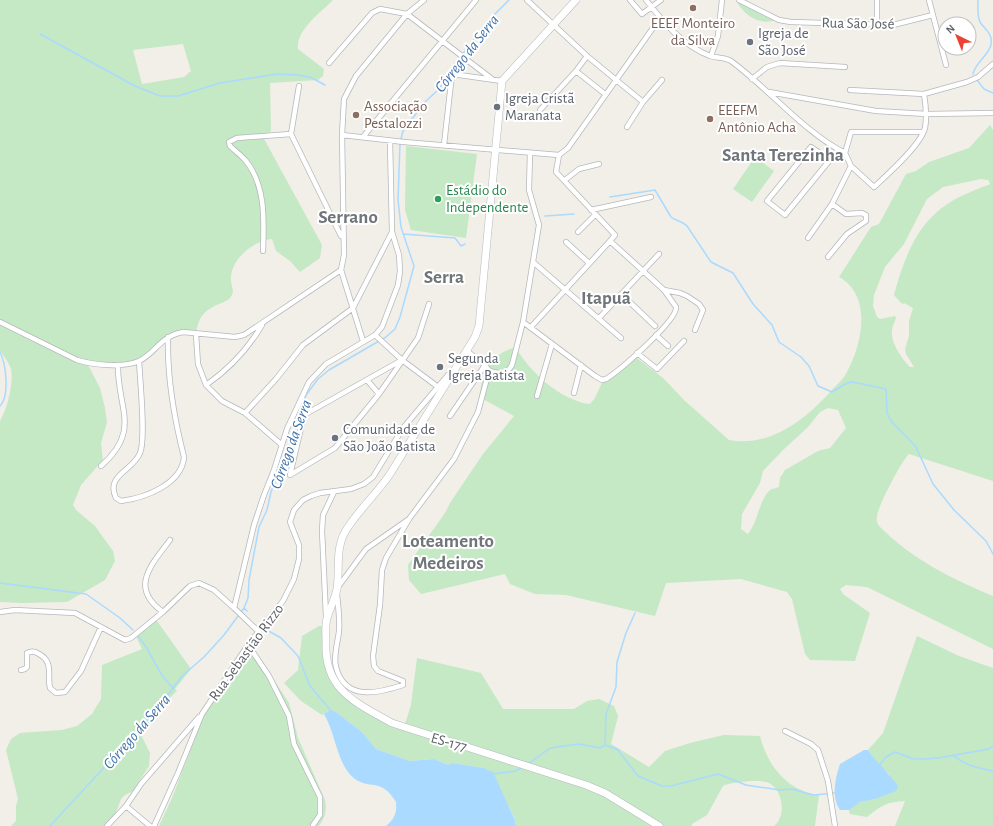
<svg xmlns="http://www.w3.org/2000/svg" width="993" height="826" font-family="'Alegreya Sans',sans-serif">
	<style>
		.green { fill: #c5e8c5; fill-rule: evenodd }
		.water { fill: #aadaff }
		.lines { fill: none; stroke-linecap: round; stroke-linejoin: round }
		.stream { stroke: #aadaff; stroke-width: 1.5 }
		.minor-casing { stroke: #b5b8bc; stroke-width: 6 }
		.secondary-casing { stroke: #b6babf; stroke-width: 8 }
		.minor { stroke: #fff; stroke-width: 4.5 }
		.secondary { stroke: #fff; stroke-width: 7 }
		.education-dot { fill: #8d6e63; stroke: #fff; stroke-width: 1.5 }
		.worship-dot { fill: #6b7280; stroke: #fff; stroke-width: 1.5 }
		.leisure-dot { fill: #2e9e5b; stroke: #fff; stroke-width: 1.5 }
		.labels { text-anchor: middle; stroke-width: 4; stroke-linejoin: round; paint-order: stroke }
		.education-label { font-size: 15px; fill: #785e54; stroke: #fff; text-anchor: start }
		.street-label { font-size: 15px; fill: #5f6368; stroke: #fff }
		.worship-label { font-size: 15px; fill: #5b616d; stroke: #fff; text-anchor: start }
		.leisure-label { font-size: 15px; fill: #27864d; stroke: #fff; text-anchor: start }
		.water-label { font-size: 16px; font-style: italic; fill: #4174aa; stroke: #fff }
		.district-label { font-size: 19px; font-weight: bold; fill: #70757a; stroke: #fff }
	</style>
	<rect width="100%" height="100%" fill="#f1efe8"/>
	<!-- green -->
	<path class="green" d="M0,0H333C320,13 296,30 298,49L324,69L323,76L318,80L270,83L271,131L263,137L322,245L320,258L300,272L290,261L276,251L272,239C254,240 229,260 231,281C232,288 235,292 230,298C227,301 223,302 219,304C203,311 199,317 196,333L174,331L138,360L115,363H87L100,388L105,408L107,422L101,443L103,460L81,485L73,505L76,510L95,526L113,551L115,561L105,580L67,602L23,603L0,602V421C7,409 14,383 11,369C9,363 4,356 0,351ZM183,44L191,71L184,77L142,84L133,50Z
		M738,2L773,19V21C758,24 746,16 738,4Z
		M990,125L993,130V481L909,454C902,460 878,506 877,516C876,520 877,524 880,527C912,559 952,579 993,596V649L867,587L846,585L840,589L843,594L870,613L855,661L810,660L805,654L792,599L787,592L741,579L666,583L655,616L566,595L535,594L510,584L505,574L421,594L409,580L408,565L445,513L450,503L483,454L514,416L479,397C481,388 482,377 486,369C489,361 507,347 516,348C530,372 561,401 590,404L595,398L605,376L610,375L634,356L663,378L685,401L729,440C770,448 806,419 831,391C836,385 844,379 847,372C862,344 873,296 839,277L871,227L879,224L906,174L916,171L929,162L969,148ZM981,179L988,180L990,183L989,185C981,187 973,191 966,194C921,213 906,251 894,295L902,304L904,303L913,308L909,321V336L905,349L906,354L914,367H910C902,359 890,342 892,330C892,326 895,322 896,318L895,316L880,319L877,317L873,306L874,295L885,267L904,244L927,199L943,187ZM828,408L838,410L846,428L830,448L818,451L785,470L780,478L779,487C776,488 771,489 770,490C759,500 758,522 748,534L741,529L742,514L760,483L763,471L783,450L808,427L820,412Z
		M406,146L477,154L466,238L411,230L405,210Z
		M755,157L774,171L752,202L733,189Z
		M155,618L191,669L175,689L177,691L163,704V707L141,735L150,753L149,766L133,791L125,795L121,799L115,815L106,826H11L16,821V806L18,799L6,750L11,739L20,733L62,730L77,726L92,714L101,699L102,665L142,649L135,634Z
		M319,626H325C326,635 327,665 331,671C344,694 381,715 405,724L411,705L417,658L481,673L503,709H574L587,701L599,699L614,706L618,716L611,744L649,767L665,751L690,743L724,735L760,736C767,765 787,791 819,795L815,826H774C786,817 784,791 769,783C761,779 730,782 723,786L707,815L692,824V826H516L515,819L492,772L484,768L452,763L448,765L434,759L410,761L376,749L362,732L336,712L330,710L322,715L301,701L284,683L298,670L302,636Z
		M917,636L959,656L993,668V826H895L905,801C886,802 881,806 867,817L850,814L849,810C855,801 865,801 875,799L890,775L880,766L868,750L883,733Z
		M256,652L289,703L298,738L325,800C327,810 325,818 319,826H159L172,798L205,713L243,658L248,659Z"/>
	<!-- water -->
	<path class="water" d="M330,710L336,712L362,732L376,749L410,761L434,759L448,765L452,763L484,768L493,772L515,820L516,826H386C395,819 397,812 396,802C381,777 370,790 355,779C337,766 336,734 324,714Z
		M864,750H868C877,763 889,773 898,786L896,791L875,799L860,802L849,810H840C831,797 835,779 840,764Z"/>
	<g class="lines">
		<!-- stream -->
		<path class="stream" d="M40,34L135,86L160,96H178L220,83L277,74L299,75L312,78L325,85
			M973,74C975,63 988,56 991,45C993,33 985,30 980,22C977,16 978,6 978,0
			M977,80L984,89L993,93
			M610,197L655,190L671,217C676,221 682,221 687,226L711,262L733,273L753,304L772,325L779,342L801,357L809,366L818,386L832,392L847,383L853,382L886,389L887,413L891,421L916,447L933,484L954,510L986,541L993,554
			M545,216L574,214
			M403,234L455,238L461,246L465,244
			M0,352C6,364 10,396 0,406
			M0,583L86,594L120,618L133,630
			M244,608L247,611
			M265,629L281,638L298,656L310,686L332,712
			M139,637C152,653 158,675 174,689
			M605,745L606,714L616,687L617,662L626,633L635,613
			M953,755C965,766 978,768 993,771
			M528,764L550,748L579,744L600,748L605,745L617,749L638,776L662,786H671L718,774L746,785L780,790L792,789L813,795L835,793
			M879,766L886,757L895,752L914,759H923L938,758L989,749L993,746
			M492,774L515,771L521,768
			M50,826L156,711L182,676L204,657L224,635L244,608L248,598L249,580L259,527L267,510L271,492L277,477L285,463L298,416L306,395L318,379L329,370L386,337L395,329L400,317L414,266L401,227L398,200L400,143L403,131L424,103L440,88L453,66L491,18L509,0"/>
		<!-- minor casing -->
		<g class="minor-casing">
			<path id="minor" d="M527,0L587,56L643,102
				M630,0L642,14L661,0
				M646,0C664,23 682,45 710,56C716,58 725,57 731,61C768,88 805,133 845,153
				M739,0L779,20L791,22L893,25L933,15
				M877,0V25
				M929,0L946,65
				M711,56L718,36L722,0
				M329,63L372,13L380,9L407,14L492,79
				M576,71L605,94
				M752,79L767,67L780,63L845,67
				M299,86L291,134L341,236
				M850,90L924,94L967,82L978,77L993,64
				M769,92L876,111L927,114L993,113
				M540,110L576,71L587,56
				M627,127L643,102L662,80
				M342,135L404,142L559,155
				M363,137L476,0
				M444,145L452,74L502,81
				M845,153L851,166L874,187C887,175 921,145 925,128C927,117 926,106 924,94
				M845,153L851,132H923
				M559,155L556,172L615,235L610,241L664,290L680,293L687,296L699,304L703,310L695,330
				M559,155L568,148L660,18
				M830,160L811,147L767,201L785,215L838,150
				M565,180L579,169L599,164
				M591,210L651,197
				M578,232L595,215
				M808,238L832,204L851,166
				M566,242L589,263
				M263,251C264,221 266,186 246,161C241,155 235,151 230,146L229,142L237,138L291,134
				M828,257L847,234L866,221V215L862,213L846,214L832,204
				M533,262L621,338
				M621,294L655,326
				M599,318L659,254
				M0,322L77,360C93,365 123,368 139,361C156,353 159,337 183,332L235,337L244,335L341,270
				M523,322L595,376L602,380L606,379C619,371 678,320 676,307L664,290
				M531,327L610,241
				M196,335L198,364L206,385L222,401L245,413L282,445
				M375,335L402,360L438,387
				M656,335L668,346
				M363,341L341,270L344,255L342,135L344,99L356,76L407,14L424,0
				M637,353L657,369L684,341
				M402,360L304,415L290,475L335,448L379,394L418,338L429,304
				M139,361C140,379 146,440 140,453C133,471 105,475 116,498L121,501C145,498 182,484 184,457C174,418 167,378 168,337
				M489,371C500,374 506,375 512,365L523,322L539,225L529,190L530,153
				M367,380L379,394
				M206,385C229,369 248,349 262,325
				M574,393L581,365
				M537,396L552,344
				M245,413L276,379L303,345L353,308L392,232
				M450,416L485,365
				M101,466C142,430 117,408 118,365
				M170,540C151,565 129,588 163,612L190,586L199,583L214,590L234,608
				M338,587L366,549L409,519L454,459L478,412L489,371L485,365L467,351
				M337,594C338,606 340,618 339,631C338,642 333,656 336,667C345,702 379,693 403,685V681L378,671L374,666L373,656L380,605L382,570L386,558L409,519
				M0,612L15,610L75,613L125,640L131,638L163,612
				M326,616L322,531L323,515L334,492
				M258,631L234,608L254,525L264,495L274,470L287,429L309,382L326,364L375,335L382,327L398,285L400,271L399,255L392,232L390,141
				M248,645L269,676L289,716L294,744L320,797V815L313,825
				M21,670L25,669L27,667V653C31,651 35,651 39,654C54,662 47,675 50,688L56,693L65,692L81,671L101,627
				M785,731L811,744L818,750L828,781L835,826
				M126,806L150,826
				M107,826L126,806L141,784L199,717
				M154,826L178,773L202,714L248,645L283,601L294,579L299,559V545L290,522L294,510L303,500L311,496L320,493L351,489L364,484L373,477L403,428L448,375"/>
		</g>
		<!-- secondary casing -->
		<g class="secondary-casing">
			<path id="secondary" d="M576,0L502,81L479,326L475,337L390,474C377,494 357,511 345,532C335,550 340,570 337,589C335,599 330,608 327,618C325,625 326,634 326,642C324,690 355,702 392,723L586,785L605,793L659,826"/>
		</g>
		<!-- minor -->
		<use href="#minor" class="minor"/>
		<!-- secondary -->
		<use href="#secondary" class="secondary"/>
	</g>
	<!-- markers -->
	<g class="education-dot">
		<circle cx="693" cy="8" r="4"/>
		<circle cx="356" cy="115" r="4"/>
		<circle cx="710" cy="119" r="4"/>
	</g>
	<g class="worship-dot">
		<circle cx="750" cy="42" r="4"/>
		<circle cx="497" cy="107" r="4"/>
		<circle cx="440" cy="367" r="4"/>
		<circle cx="335" cy="438" r="4"/>
	</g>
	<circle class="leisure-dot" cx="438" cy="199" r="4"/>
	<g class="labels">
		<!-- education labels -->
		<g class="education-label">
			<text x="693" y="28" text-anchor="middle">EEEF Monteiro<tspan x="693" dy="17">da Silva</tspan></text>
			<text x="364" y="111">Associação<tspan x="364" dy="17">Pestalozzi</tspan></text>
			<text x="718" y="115">EEEFM<tspan x="718" dy="17">Antônio Acha</tspan></text>
		</g>
		<!-- street labels -->
		<g class="street-label">
			<text transform="translate(858 23) rotate(1)" y="5">Rua São José</text>
			<text transform="translate(246 652) rotate(-54)" y="5">Rua Sebastião Rizzo</text>
			<text transform="translate(449 742) rotate(16)" y="5">ES-177</text>
		</g>
		<!-- worship labels -->
		<g class="worship-label">
			<text x="758" y="38">Igreja de<tspan x="758" dy="17">São José</tspan></text>
			<text x="505" y="103">Igreja Cristã<tspan x="505" dy="17">Maranata</tspan></text>
			<text x="448" y="363">Segunda<tspan x="448" dy="17">Igreja Batista</tspan></text>
			<text x="343" y="434">Comunidade de<tspan x="343" dy="17">São João Batista</tspan></text>
		</g>
		<!-- leisure labels -->
		<g class="leisure-label">
			<text x="446" y="195">Estádio do<tspan x="446" dy="17">Independente</tspan></text>
		</g>
		<!-- water labels -->
		<g class="water-label">
			<text transform="translate(466 53) rotate(-52)" y="6">Córrego da Serra</text>
			<text transform="translate(290 444) rotate(-70)" y="6">Córrego da Serra</text>
			<text transform="translate(136 731) rotate(-49)" y="6">Córrego da Serra</text>
		</g>
		<!-- district labels -->
		<g class="district-label">
			<text x="783" y="161">Santa Terezinha</text>
			<text x="348" y="223">Serrano</text>
			<text x="444" y="283">Serra</text>
			<text x="606" y="304">Itapuã</text>
			<text x="448" y="547">Loteamento<tspan x="448" dy="22">Medeiros</tspan></text>
		</g>
	</g>
	<!-- north arrow -->
	<g transform="translate(957 36) rotate(317)"><circle r="19" fill="#ffffff" stroke="#bfc1c3"/>
	<path d="M0-3L7 15L0 10L-7 15Z" fill="#ea4335"/>
	<text y="-6" font-size="11" font-weight="bold" text-anchor="middle" fill="#5f6368">N</text>
	</g>
</svg>
